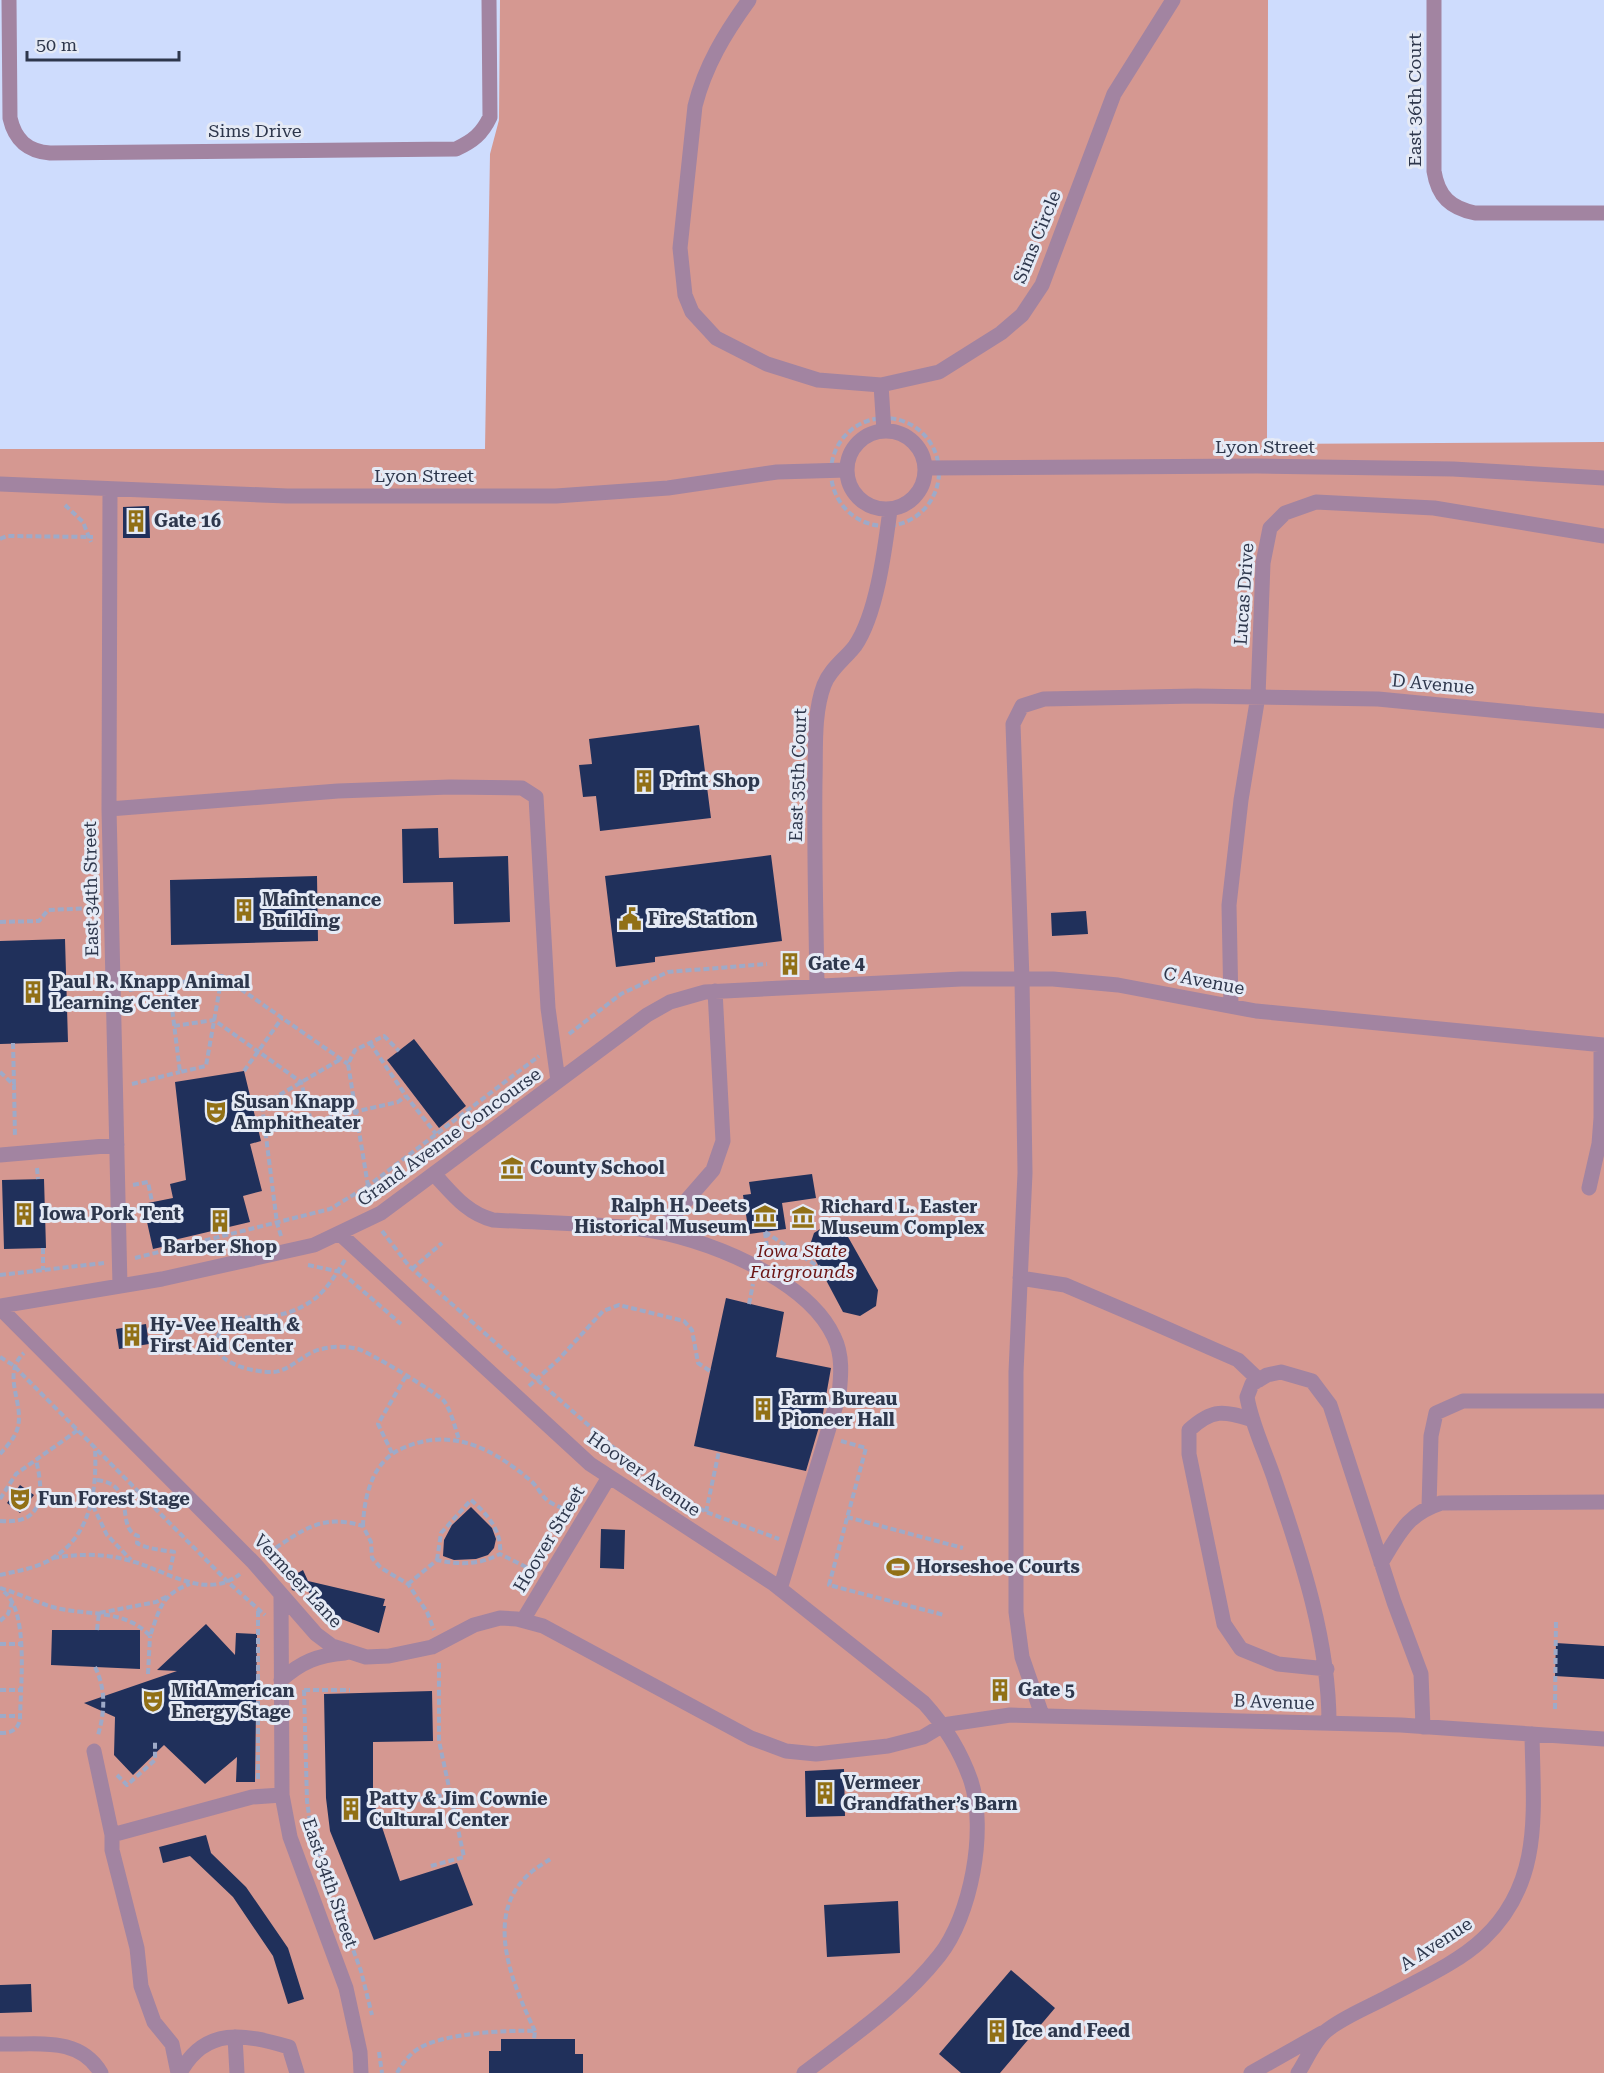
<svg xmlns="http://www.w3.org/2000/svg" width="1604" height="2073" font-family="'Roboto Serif',serif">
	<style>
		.park { fill: #d59891 }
		.building { fill: #20305b }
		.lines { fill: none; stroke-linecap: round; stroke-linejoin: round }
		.path { stroke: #9eaac8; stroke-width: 4; stroke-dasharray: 6 3; stroke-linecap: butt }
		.minor { stroke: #a284a1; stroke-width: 15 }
		.labels { text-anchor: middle; stroke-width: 6; stroke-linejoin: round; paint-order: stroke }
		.street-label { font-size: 18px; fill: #2e374c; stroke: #e5eaf5 }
		.poi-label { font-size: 18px; font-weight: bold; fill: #2e374c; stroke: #e5eaf5; text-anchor: start }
		.park-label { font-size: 18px; font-style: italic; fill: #6b1413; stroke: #e5eaf5 }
	</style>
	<rect width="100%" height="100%" fill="#cedcfd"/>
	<!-- park -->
	<path class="park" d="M500,0H1268L1267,444L1604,442V2073H0V449H485L490,154L499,120Z"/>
	<!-- building -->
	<path class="building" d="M149,506L150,538H123V507Z
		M699,725L711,818L600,831L596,796L583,797L579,765L592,764L589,739Z
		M438,828L439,858L508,856L510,922L454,924L453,882L403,883L402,829Z
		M771,855L782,941L655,957V962L616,967L605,876Z
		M317,876L318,941L171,945L170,880Z
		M1086,911L1088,934L1052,936L1051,913Z
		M65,939L68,1042L0,1044V941Z
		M414,1039L466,1106L439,1128L387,1060Z
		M244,1071L261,1141L250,1144L262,1191L243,1196L250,1222L174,1240L175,1244L153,1249L143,1204L173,1198L170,1184L186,1180L175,1082Z
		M812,1174L816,1198L782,1203L786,1229L749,1234L743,1195L751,1194L749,1182Z
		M44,1179L46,1248L4,1249L2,1180Z
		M831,1222L843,1228L878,1290L876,1306L860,1316L843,1312L809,1248L814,1233Z
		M726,1298L784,1312L776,1357L831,1368L823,1413L806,1471L694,1446Z
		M146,1324L149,1344L119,1349L116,1329Z
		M20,1485L34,1495L20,1513L7,1503Z
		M471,1507L492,1528L496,1539L494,1548L488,1555L476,1559L454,1560L443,1556L444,1540L452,1525Z
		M601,1529L625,1530L624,1569L600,1568Z
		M303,1570L308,1581L385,1599L383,1606H386L379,1633L336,1617L304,1588L298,1592L292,1590L289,1578Z
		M206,1624L235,1655L236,1633L257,1634L255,1782H236L237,1757L205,1784L164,1745L133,1775L114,1755L115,1717L84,1703L177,1671L157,1670Z
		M52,1630H140V1669L51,1665Z
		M1556,1643L1604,1646V1679L1555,1676Z
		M432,1691L433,1741L373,1742V1800L400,1881L457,1863L473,1905L374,1940L330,1831L326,1798L324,1694Z
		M844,1769L845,1816L806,1817L805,1771Z
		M206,1835L211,1853L246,1887L288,1948L304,1999L288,2004L273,1956L233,1897L190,1856L163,1863L159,1847Z
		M898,1901L900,1953L827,1957L824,1905Z
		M1011,1970L1055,2008L1000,2073H961L939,2054Z
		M31,1984L32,2012L0,2013V1985Z
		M501,2039H575V2054H583V2073H489V2051H501Z"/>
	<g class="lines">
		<!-- path -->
		<path class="path" d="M831 472a54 54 0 1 1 108 0a54 54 0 1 1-108 0Z
			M65,505L83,522L91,542
			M0,539L7,536L93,537
			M0,922L39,921L48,910L96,908
			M169,984L180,1072L206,1066L222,976
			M129,990L222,976L348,1064
			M174,1026L214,1020L301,1082L311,1121
			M569,1034L621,994L668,972L767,964
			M13,1043L14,1084
			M370,1043L406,1096L436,1134
			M244,1071L282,1018
			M0,1072L14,1085L15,1137
			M132,1084L180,1072
			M265,1132L398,1102L406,1096
			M37,1168L38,1179
			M133,1185L148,1182L152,1202
			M368,1186L348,1064L355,1050L384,1036L399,1051
			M382,1231L409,1266L649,1479L706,1512L779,1539
			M765,1232L819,1267L800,1277
			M765,1232L768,1255
			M281,1236L277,1223L262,1105L341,1059
			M43,1248V1270
			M135,1258L330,1209L368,1186L539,1056
			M345,1260C335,1275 326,1292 310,1302C300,1309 284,1315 272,1316C252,1318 231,1314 219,1334C204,1362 255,1373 273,1372C291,1371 304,1352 322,1349C333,1346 346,1346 358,1349C369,1352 436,1392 444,1401C451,1410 455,1428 459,1439
			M308,1265L341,1272L401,1324
			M412,1269L442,1243
			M0,1275L104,1263
			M749,1304L753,1284
			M0,1357L13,1365L229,1583L265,1615
			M529,1386L559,1359L603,1311L619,1305L684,1321L692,1330L698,1363L710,1371
			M841,1441L866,1448L829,1585L944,1615
			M392,1453L378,1424L406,1376
			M0,1454C6,1447 14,1439 17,1430C26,1404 0,1375 24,1353
			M97,1480C139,1485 114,1528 138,1536L137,1543C147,1549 162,1550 174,1552L170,1570
			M0,1499L16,1474L78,1430
			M93,1506L107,1535L131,1560
			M706,1512L719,1451
			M847,1517L963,1548
			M0,1521C45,1525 44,1493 36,1460
			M363,1526C364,1497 372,1462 401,1449C450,1426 492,1448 530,1480C537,1486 541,1495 548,1501C554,1505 562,1508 569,1511
			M268,1553C302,1531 320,1513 363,1526L371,1542L372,1558L381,1568L408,1584L427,1612L434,1630
			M53,1558C78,1554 102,1553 127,1560C163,1568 205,1602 240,1574
			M437,1560L441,1533L471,1500C487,1514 502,1530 500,1554
			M0,1575C17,1571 38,1568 53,1558C92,1534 97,1488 95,1447
			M408,1584L437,1560C460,1565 479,1565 500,1554L534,1571
			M0,1588C17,1593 32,1600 49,1606C84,1617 123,1607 150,1636C160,1608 161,1595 190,1584
			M0,1621L8,1614L12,1602
			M97,1630L99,1613L156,1602L168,1596
			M0,1644H20
			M95,1667C106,1689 105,1712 98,1735
			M148,1674L150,1636
			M0,1690H20
			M304,1690L307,1801L310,1822L329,1888
			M304,1690H350
			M1555,1709L1556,1619
			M0,1716H20
			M0,1733C10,1733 17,1731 20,1720C20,1689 30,1610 3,1591
			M117,1775L127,1785L155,1760V1740
			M258,1779V1610
			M418,1800L450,1794
			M431,1866L464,1857L439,1741V1663
			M344,1925L361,1971L372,2015
			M535,2031C514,1987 484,1920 525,1878C532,1870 543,1864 552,1858
			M379,2052L382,2073
			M397,2073C401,2066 408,2056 415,2051C438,2033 506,2030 535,2031L534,2039"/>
		<!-- minor -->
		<path class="minor" d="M9,0L10,118C15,140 27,151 50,153L456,149C473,141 482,134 490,117L489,0
			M749,0C725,33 705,66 695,106L680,248L685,295L692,312L716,338L767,364L818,380L881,385L939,372L1001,333L1022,315L1042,285L1114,94L1173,0
			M1434,0V171C1438,197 1451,208 1475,213H1604
			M881,385L884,431
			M847 470a39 39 0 1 1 78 0a39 39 0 1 1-78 0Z
			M926,468L1257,466L1453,469L1604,478
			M0,484L287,496H556L668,488L777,472L847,470
			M110,490L109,809L120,1286
			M109,809L338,791L450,787L522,788L536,797L548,1008L558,1081
			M817,986C816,918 814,849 815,780C816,751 813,714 824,685C830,669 845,659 855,646C877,614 885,548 890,510
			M1231,1006L1229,905L1241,800L1258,696L1263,563L1270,528L1285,513L1316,502L1434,508L1604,536
			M1601,1045V1118L1604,1121
			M0,1155L117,1145
			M434,1174C452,1193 466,1213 493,1220C542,1223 591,1223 640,1229C701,1236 807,1278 834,1337C843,1355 841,1376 839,1395L780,1589
			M1589,1188L1599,1144L1601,1118
			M659,1232L713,1170L723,1141L715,991
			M340,1234L590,1464L774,1584L924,1703C944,1725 961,1752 971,1781C987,1830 971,1916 939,1956C902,2003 851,2037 804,2073
			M1020,1278L1065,1285L1147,1320L1238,1360L1259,1380
			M0,1306L162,1279L314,1245L381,1213L647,1015L670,1002L705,992L961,979H1053L1118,985L1256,1011L1604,1045
			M0,1308L254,1563L316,1634L332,1646L366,1657L389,1656L432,1647L474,1625L500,1618L517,1619L543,1626L751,1738L786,1751L816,1754L888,1746L923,1737L943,1725L1010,1715L1401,1725L1604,1739
			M1253,1420C1223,1411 1213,1408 1189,1430V1454L1224,1624L1241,1649L1278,1664L1327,1669
			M1429,1507L1431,1436L1436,1413L1463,1401H1604
			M1381,1563C1399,1534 1407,1514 1441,1503L1604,1502
			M281,1594L282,1795L290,1837L346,1988L360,2052L361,2073
			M523,1620L609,1477
			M281,1680C301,1662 318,1655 345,1653
			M1042,1715L1022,1657L1016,1612V1372L1025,1173L1022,979L1013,724L1022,706L1044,699L1196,696L1378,699L1604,721
			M1329,1723C1329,1642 1302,1560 1276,1484C1267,1455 1252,1427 1247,1397L1252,1384L1267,1375L1281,1372L1312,1381L1330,1405L1394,1602L1421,1674L1423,1727
			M94,1751L112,1835
			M235,2037L237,2073
			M0,2044C38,2045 79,2036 101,2073
			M178,2073L172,2044L154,2022L141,1986L137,1948L112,1850V1835L252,1797L282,1795
			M180,2073C205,2026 245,2034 289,2047L297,2073
			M1251,2073L1322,2033
			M1298,2073C1306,2061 1314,2041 1326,2031C1343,2017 1369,2007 1389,1996C1419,1980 1459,1962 1483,1939C1544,1882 1533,1810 1532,1734"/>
	</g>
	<!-- icons -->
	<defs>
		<g id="building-bare" transform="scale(1.8)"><path d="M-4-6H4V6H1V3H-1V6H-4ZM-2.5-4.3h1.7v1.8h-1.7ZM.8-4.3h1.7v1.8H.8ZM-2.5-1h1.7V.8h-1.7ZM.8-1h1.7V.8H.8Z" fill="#917016" stroke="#e5eaf5" stroke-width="2.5" paint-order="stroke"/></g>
		<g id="civic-bare" transform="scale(1.8)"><path d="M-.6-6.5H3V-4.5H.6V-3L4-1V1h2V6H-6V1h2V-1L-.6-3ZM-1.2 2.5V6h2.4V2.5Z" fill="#917016" stroke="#e5eaf5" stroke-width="2.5" paint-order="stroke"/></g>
		<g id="theatre-bare" transform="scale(1.8)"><path d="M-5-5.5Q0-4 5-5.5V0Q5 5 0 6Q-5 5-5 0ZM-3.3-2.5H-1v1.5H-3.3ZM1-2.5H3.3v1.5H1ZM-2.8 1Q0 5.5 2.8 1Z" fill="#917016" stroke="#e5eaf5" stroke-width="2.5" paint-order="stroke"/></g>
		<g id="museum-bare" transform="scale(1.8)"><path d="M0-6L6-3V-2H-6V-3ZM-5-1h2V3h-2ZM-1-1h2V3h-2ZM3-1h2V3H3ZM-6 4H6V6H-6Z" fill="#917016" stroke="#e5eaf5" stroke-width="2.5" paint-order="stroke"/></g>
		<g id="stadium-bare" transform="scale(1.8)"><path d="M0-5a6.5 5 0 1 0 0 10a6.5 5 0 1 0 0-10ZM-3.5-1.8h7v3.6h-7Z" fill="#917016" stroke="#e5eaf5" stroke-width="2.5" paint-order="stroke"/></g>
	</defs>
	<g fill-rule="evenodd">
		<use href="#building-bare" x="136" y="521"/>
		<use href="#building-bare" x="644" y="781"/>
		<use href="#building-bare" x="244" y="910"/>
		<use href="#civic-bare" x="630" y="919"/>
		<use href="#building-bare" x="790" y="964"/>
		<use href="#building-bare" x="33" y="992"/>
		<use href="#theatre-bare" x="216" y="1112"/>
		<use href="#museum-bare" x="512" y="1168"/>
		<use href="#building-bare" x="24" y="1214"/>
		<use href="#museum-bare" x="765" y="1216"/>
		<use href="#museum-bare" x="803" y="1217"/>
		<use href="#building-bare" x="220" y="1221"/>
		<use href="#building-bare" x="132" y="1335"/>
		<use href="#building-bare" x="763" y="1409"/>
		<use href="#theatre-bare" x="20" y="1499"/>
		<use href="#stadium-bare" x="898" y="1567"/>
		<use href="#building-bare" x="1000" y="1690"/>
		<use href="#theatre-bare" x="153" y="1701"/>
		<use href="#building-bare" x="825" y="1793"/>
		<use href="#building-bare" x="351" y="1809"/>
		<use href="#building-bare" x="997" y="2031"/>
	</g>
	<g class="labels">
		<!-- street labels -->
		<g class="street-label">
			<text transform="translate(1415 100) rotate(-90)" y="6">East 36th Court</text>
			<text x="255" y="137">Sims Drive</text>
			<text transform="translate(1037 237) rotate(-68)" y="6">Sims Circle</text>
			<text x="1265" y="453">Lyon Street</text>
			<text x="424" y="482">Lyon Street</text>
			<text transform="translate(1244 594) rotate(-86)" y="6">Lucas Drive</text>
			<text transform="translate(1433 684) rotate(5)" y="6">D Avenue</text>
			<text transform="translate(798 775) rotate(-88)" y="6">East 35th Court</text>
			<text transform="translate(91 889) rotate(-91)" y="6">East 34th Street</text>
			<text transform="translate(1204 981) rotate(11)" y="6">C Avenue</text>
			<text transform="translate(449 1137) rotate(-36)" y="6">Grand Avenue Concourse</text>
			<text transform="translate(644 1474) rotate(35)" y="6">Hoover Avenue</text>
			<text transform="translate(549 1539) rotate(-59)" y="6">Hoover Street</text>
			<text transform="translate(298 1581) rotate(47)" y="6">Vermeer Lane</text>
			<text transform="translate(1274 1702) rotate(2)" y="6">B Avenue</text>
			<text transform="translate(330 1883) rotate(71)" y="6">East 34th Street</text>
			<text transform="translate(1436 1944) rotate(-33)" y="6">A Avenue</text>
		</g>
		<!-- poi labels -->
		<g class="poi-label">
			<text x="154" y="527">Gate 16</text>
			<text x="662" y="787">Print Shop</text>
			<text x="262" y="906">Maintenance<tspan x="262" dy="21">Building</tspan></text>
			<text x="648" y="925">Fire Station</text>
			<text x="808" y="970">Gate 4</text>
			<text x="51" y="988">Paul R. Knapp Animal<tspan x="51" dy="21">Learning Center</tspan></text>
			<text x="234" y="1108">Susan Knapp<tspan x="234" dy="21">Amphitheater</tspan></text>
			<text x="530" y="1174">County School</text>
			<text x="747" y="1212" text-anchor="end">Ralph H. Deets<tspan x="747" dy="21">Historical Museum</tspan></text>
			<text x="821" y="1213">Richard L. Easter<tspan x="821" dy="21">Museum Complex</tspan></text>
			<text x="42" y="1220">Iowa Pork Tent</text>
			<text x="220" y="1253" text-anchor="middle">Barber Shop</text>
			<text x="150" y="1331">Hy-Vee Health &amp;<tspan x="150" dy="21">First Aid Center</tspan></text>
			<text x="781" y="1405">Farm Bureau<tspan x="781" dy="21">Pioneer Hall</tspan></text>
			<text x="38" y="1505">Fun Forest Stage</text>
			<text x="916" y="1573">Horseshoe Courts</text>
			<text x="1018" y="1696">Gate 5</text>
			<text x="171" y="1697">MidAmerican<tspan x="171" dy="21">Energy Stage</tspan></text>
			<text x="843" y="1789">Vermeer<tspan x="843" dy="21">Grandfather’s Barn</tspan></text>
			<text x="369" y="1805">Patty &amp; Jim Cownie<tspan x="369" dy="21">Cultural Center</tspan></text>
			<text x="1015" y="2037">Ice and Feed</text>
		</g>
		<!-- park labels -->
		<g class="park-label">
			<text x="802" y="1257">Iowa State<tspan x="802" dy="21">Fairgrounds</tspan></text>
		</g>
	</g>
	<!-- scale -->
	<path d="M27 51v9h152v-9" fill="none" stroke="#2e374c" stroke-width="3"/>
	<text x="36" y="51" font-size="18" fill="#2e374c" stroke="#e5eaf5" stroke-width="4.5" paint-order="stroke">50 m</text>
</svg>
